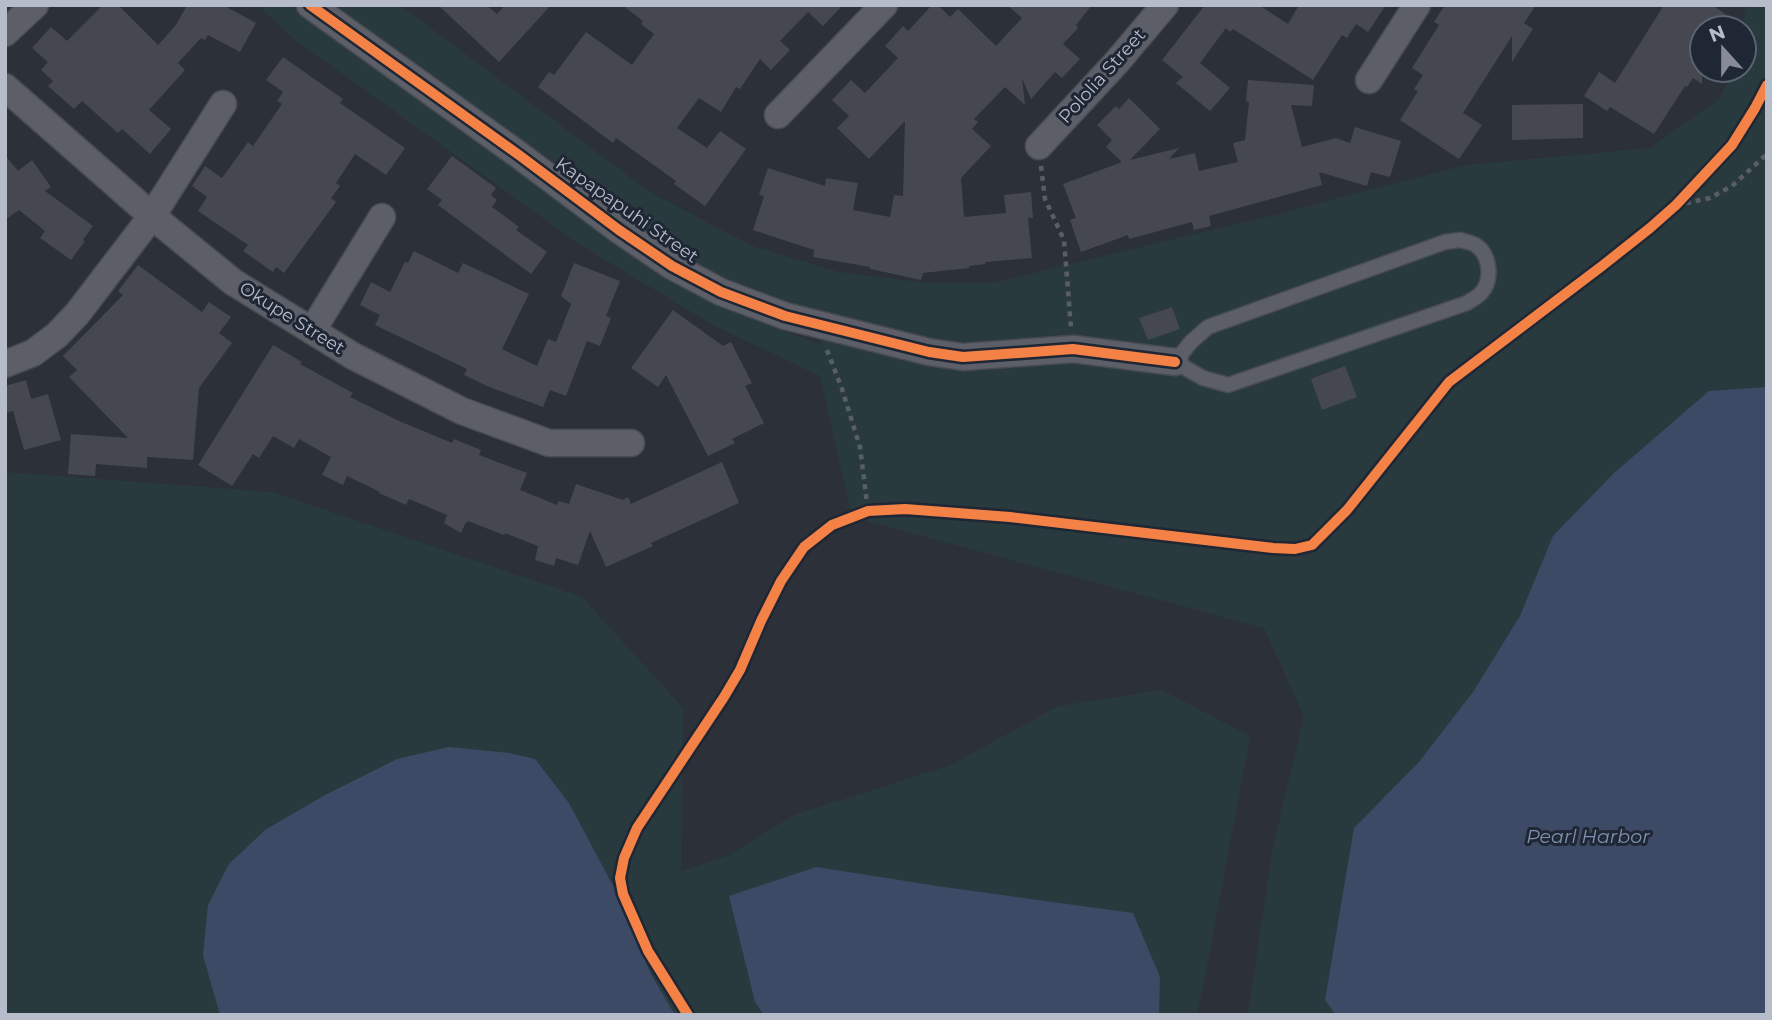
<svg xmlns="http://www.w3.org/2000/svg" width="1772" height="1020" font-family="Montserrat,sans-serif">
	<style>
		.green { fill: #293a3f }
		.water { fill: #3c4a65 }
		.building { fill: #454850 }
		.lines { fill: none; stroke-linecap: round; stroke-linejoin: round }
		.lane-casing { stroke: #484b52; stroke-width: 17 }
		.street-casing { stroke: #484b52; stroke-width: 29 }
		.path { stroke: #595e63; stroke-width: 4.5; stroke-dasharray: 5 5; stroke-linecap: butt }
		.lane { stroke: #5c5f67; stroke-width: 14 }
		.street { stroke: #5c5f67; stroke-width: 26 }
		.cycleway-casing { stroke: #1f2634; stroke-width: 15 }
		.cycleway { stroke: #f48246; stroke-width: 10 }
		.labels { text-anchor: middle; stroke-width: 6; stroke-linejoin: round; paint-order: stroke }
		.street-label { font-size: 18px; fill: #b6bcc9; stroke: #1f2634 }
		.water-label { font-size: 19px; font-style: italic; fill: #7f91af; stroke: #1f2634 }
	</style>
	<rect width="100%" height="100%" fill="#2c3039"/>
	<!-- green -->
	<path class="green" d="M258,5H291L320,29L578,214L688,288L756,321L820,344L828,316L781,302L724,281L627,223L327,5H400L651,193L755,247L839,272L927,283H992L1278,214L1466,165L1650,148L1718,100L1735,70H1744V28H1743L1746,5H1767V436L1393,1015H1248L1272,852L1304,716L1264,628L852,517L820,376L713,325L579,244L294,39Z
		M5,472L272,492L582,597L683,708L681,871L728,856L794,815L951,765L1058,706L1162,690L1250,736L1204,983L1196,1015H5Z"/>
	<!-- water -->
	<path class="water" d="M1767,387V1015H1336L1325,1000L1354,828L1419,762L1473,692L1520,616L1553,536L1614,473L1709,391Z
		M449,747L509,753L535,759L569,803L612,884L651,974L675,1015H220L203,955L208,905L229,864L265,830L325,795L397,759Z
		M816,867L944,887L1133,913L1160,977L1159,1015H764L755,1002L729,896Z"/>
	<!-- building -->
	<path class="building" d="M103,5H118L158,45L176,25L187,5H223L256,23L240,52L208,35L205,40L201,38L178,63L185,70L149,110L171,129L150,154L122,129L118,133L82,101L74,109L48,86L53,81L41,70L48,62L32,48L51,27L67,41Z
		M438,5H486L497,14L505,5H551L499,62Z
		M622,5H843L823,26L808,12L780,41L790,50L771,70L760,59L740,89L736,87L721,112L699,98L677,128L707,148L720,131L746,149L705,206L674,184L676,181L616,138L613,143L538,87L549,72L554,75L586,32L632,65L654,34L641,24L643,21Z
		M932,5H938L950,17L958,9L996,46L1022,18L1007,5H1092L1076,25L1078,28L1063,44L1080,59L1062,78L1055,72L1031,99L1022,78L1025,105L1005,87L974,119L978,122L972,129L991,146L961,178L964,217L1006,213L1004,195L1031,192L1033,218H1028L1032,258L985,262V264L969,266V268L923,273L921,280L870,269V267L813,257L814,250L753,230L764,196L759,195L768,168L825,186L826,178L858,183L853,210L890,217L894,195L903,196L905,121L869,159L837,128L849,116L832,100L851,80L865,93L898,58L885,46L903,26L908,31Z
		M1205,5H1259L1288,24L1299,5H1386L1368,32L1356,24L1347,38L1342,35L1313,80L1233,29L1230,32L1226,28L1200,63L1230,88L1210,111L1176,83L1183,77L1162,60Z
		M1445,5H1536L1524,23L1533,29L1512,62V36L1463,113L1482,125L1459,159L1400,120L1418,91L1414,89L1423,75L1412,68L1439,25L1434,22Z
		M1664,5H1712L1746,28H1702V84L1693,78L1687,87L1685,86L1654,134L1610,107L1607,111L1584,96L1599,72L1615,83Z
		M283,57L343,99L340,103L405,148L386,175L355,154L336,183L340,186L331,198L336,202L284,273L276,267L273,272L243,251L248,245L198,211L207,197L192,186L205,166L222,178L248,142L253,146L282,104L277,101L283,92L266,80Z
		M1248,80L1314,85L1312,106L1291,105L1302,147L1336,138L1350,143L1355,127L1401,141L1390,177L1371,172L1367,186L1319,172L1322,185L1209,216L1211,226L1194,230L1192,222L1129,239L1128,235L1081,252L1070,220L1076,218L1063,184L1122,162L1106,147L1112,140L1097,125L1116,106L1119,109L1129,98L1160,129L1130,160L1179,148L1169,159L1195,153L1199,171L1238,162L1233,143L1245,140L1249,102L1246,101Z
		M1583,104V138L1512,140V105Z
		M5,155L18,171L32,160L51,187L45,191L93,226L83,240L85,241L71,260L40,238L45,231L19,210L5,220Z
		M452,156L496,188L491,195L497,200L492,207L519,227L516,230L547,252L531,274L438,205L442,200L427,189Z
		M414,251L458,273L463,263L529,294L502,349L537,366L548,339L556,342L571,304L561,296L574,263L620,281L606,316L611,318L600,346L587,341L566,396L550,390L543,407L487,386L464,375L467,369L375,325L380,315L360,305L371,282L390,292L405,262L408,263Z
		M138,265L202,312L209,302L231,317L219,333L232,343L199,388L193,460L147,457V468L96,464L95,476L68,474L71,434L128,438L69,377L77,370L63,356L123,295L118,291Z
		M1172,307L1180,329L1148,340L1139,318Z
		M673,310L723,346L731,342L752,383L745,386L764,423L732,439L735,443L708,456L666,375L658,387L631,368Z
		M273,345L302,362L300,364L353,393L350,397L399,421L452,443L454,439L481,450L479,455L527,473L520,490L557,505L559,501L569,504L576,484L623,500L628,497L631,504L722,462L739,503L651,543L653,546L606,567L590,531L578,565L556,558L554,566L535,560L538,546L505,533L504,535L468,521L467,523L466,522L461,533L444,523L447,515L409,499L406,505L379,493L380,492L347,476L343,485L322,475L331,457L299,439L294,448L273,436L259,458L253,454L232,486L198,465Z
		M1345,366L1357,397L1322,410L1311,379Z
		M26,380L31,399L48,394L61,440L24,450L13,411L5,413V386Z"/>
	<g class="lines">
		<!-- lane casing -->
		<g class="lane-casing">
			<path id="lane" d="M1460,240C1466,242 1472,242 1477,246C1490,256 1493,280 1481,293C1478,297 1471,300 1467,303L1228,385L1203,378L1175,362L1191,342L1208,327L1445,242Z"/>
		</g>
		<!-- street casing -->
		<g class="street-casing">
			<path id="street" d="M310,5L519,155L619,230L672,266L721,292L785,316L929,352L963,357L1073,349L1175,362
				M5,33L35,5
				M1369,80L1417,5
				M5,87L152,216L233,282L353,356L462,411L549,443H631
				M778,115L884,5
				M1039,146L1116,63L1165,5
				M312,331L382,217
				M5,364L33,353L57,335L77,314L152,216L223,104"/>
		</g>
		<!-- path -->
		<path class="path" d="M1041,166L1045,199L1064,240L1071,328
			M1676,205L1710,198L1732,186L1767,154
			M827,350L842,389L860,447L868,511"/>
		<!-- lane -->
		<use href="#lane" class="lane"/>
		<!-- street -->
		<use href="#street" class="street"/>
		<!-- cycleway casing -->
		<g class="cycleway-casing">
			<path id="cycleway" d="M310,5L519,155L619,230L672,266L721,292L785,316L929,352L963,357L1073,349L1175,362
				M688,1015L648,951L623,894L620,878L624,858L637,828L724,697L740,670L761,621L781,581L804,547L832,525L868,511L905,509L1010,517L1273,548L1295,549L1312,545L1347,510L1449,382L1602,266L1650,228L1676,205L1732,145L1755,108L1767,85"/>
		</g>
		<!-- cycleway -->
		<use href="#cycleway" class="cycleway"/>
	</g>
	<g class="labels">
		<!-- street labels -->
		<g class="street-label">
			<text transform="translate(1102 76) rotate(-48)" y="6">Pololia Street</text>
			<text transform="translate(627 210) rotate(35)" y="6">Kapapapuhi Street</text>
			<text transform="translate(292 318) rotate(32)" y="6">Okupe Street</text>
		</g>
		<!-- water labels -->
		<g class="water-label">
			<text x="1588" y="843">Pearl Harbor</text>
		</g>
	</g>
	<!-- border -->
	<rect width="1772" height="1020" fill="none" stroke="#b6bcc9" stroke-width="14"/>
	<!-- north arrow -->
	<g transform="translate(1723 49) rotate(339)"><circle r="33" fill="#1f2634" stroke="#5b6270" stroke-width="2"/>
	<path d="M0-5L12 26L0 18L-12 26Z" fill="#868b97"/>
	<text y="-10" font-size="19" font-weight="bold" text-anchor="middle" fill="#b6bcc9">N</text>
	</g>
</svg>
